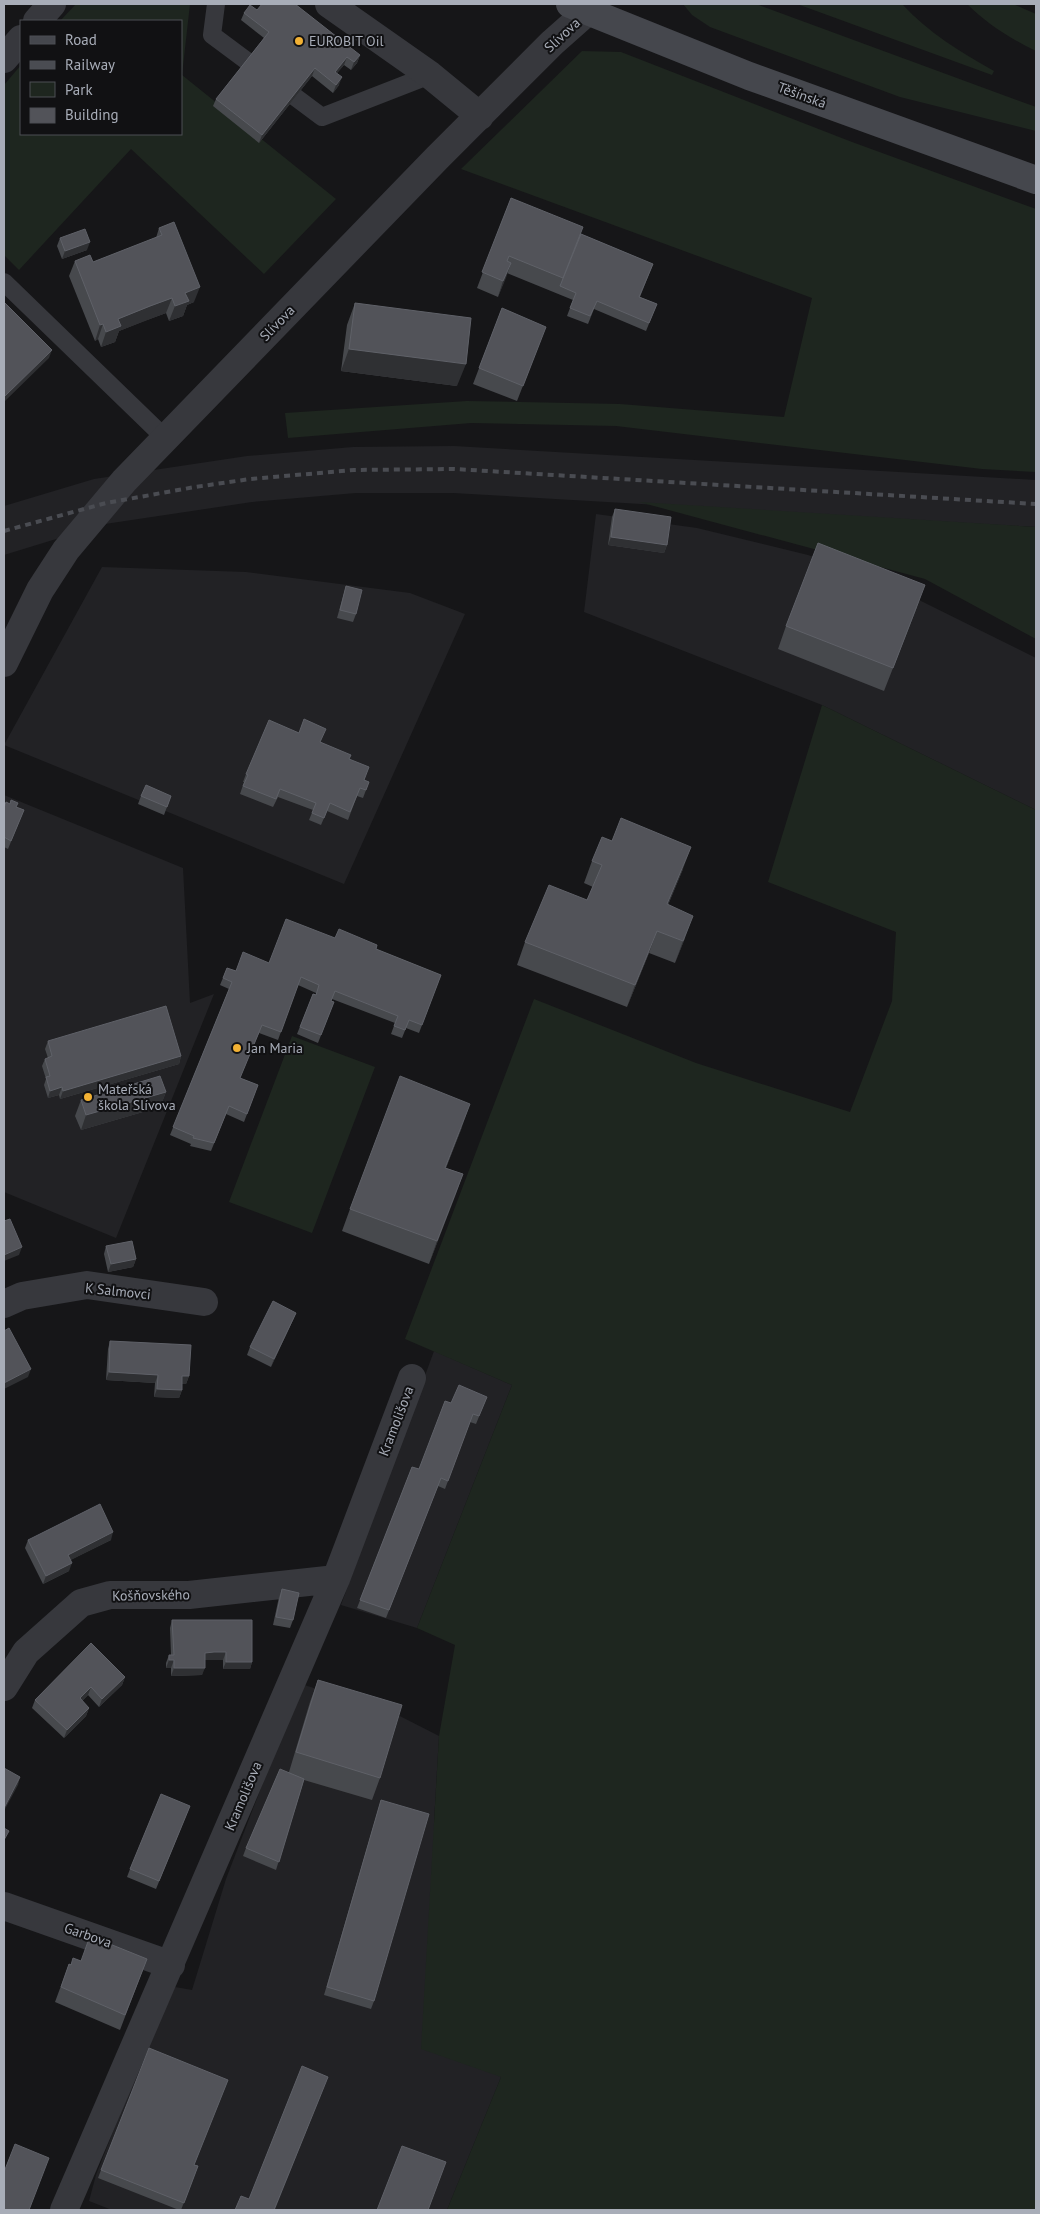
<svg xmlns="http://www.w3.org/2000/svg" width="1040" height="2214" font-family="'PT Sans',sans-serif">
	<style>
		.built { fill: #222225 }
		.green { fill: #1e261f }
		.lines { fill: none; stroke-linecap: round; stroke-linejoin: round }
		.service { stroke: #37383d; stroke-width: 18 }
		.minor { stroke: #37383d; stroke-width: 28 }
		.secondary { stroke: #45474d; stroke-width: 28 }
		.rail { stroke: #4a4c52; stroke-width: 4; stroke-dasharray: 6 5; stroke-linecap: butt }
		.wall { fill: #47494d }
		.shaded-wall { fill: #2f3033 }
		.building { fill: #525359; stroke: #5f6168 }
		.poi-dot { fill: #f2b134; stroke: #111113; stroke-width: 2 }
		.labels { text-anchor: middle; stroke-width: 4; stroke-linejoin: round; paint-order: stroke }
		.street-label { font-size: 14px; fill: #a8adb8; stroke: #111113 }
		.poi-label { font-size: 14px; fill: #a8adb8; stroke: #111113; text-anchor: start }
	</style>
	<rect width="100%" height="100%" fill="#161618"/>
	<!-- built -->
	<path class="built" d="M454,446L1036,480V527L453,493H356L252,502L105,524L4,555V506L94,479L247,456L353,447Z
		M596,514L697,528L808,555L868,577L921,601L1036,658V810L822,705L584,612Z
		M102,567L246,572L410,593L465,614L344,884L4,745Z
		M4,795L183,868L190,1003L214,994L116,1238L4,1192Z
		M434,1351L512,1385L417,1628L341,1605Z
		M301,1684L392,1712L439,1736L434,1822L501,2077L447,2210H112L89,2201L96,2175L143,2055L175,1987L192,1990L226,1879Z"/>
	<!-- green -->
	<path class="green" d="M76,4H190L182,75L336,199L264,274L131,149L19,270L4,255V85L21,65V134H181V21H60Z
		M683,4H756L1036,107V131L900,97L710,27L692,15Z
		M797,4H902C929,33 960,52 994,71L992,75Z
		M967,4H1013L1036,14V51C1011,39 987,24 967,4Z
		M582,51L621,52L852,142L1036,209V472L982,469L616,426L471,423L288,438L285,413L467,401L620,404L784,417L812,298L461,169Z
		M639,502L1036,527V639L925,579Z
		M822,705L1036,810V2210H447L501,2077L421,2049L439,1736L455,1645L417,1628L512,1385L405,1339L534,999L696,1063L850,1112L892,1001L896,932L768,882Z
		M292,1036L375,1067L312,1233L229,1202Z"/>
	<g class="lines">
		<!-- service -->
		<path class="service" d="M216,4L212,35L322,117L430,75
			M4,282L165,438"/>
		<!-- minor -->
		<path class="minor" d="M329,4L430,75L480,116
			M37,21L52,4
			M4,59L21,39
			M4,663L40,590L66,550L124,481L438,157L552,43L587,12
			M4,1304L22,1296L87,1285L204,1302
			M4,1687L26,1652L81,1603L110,1595H189L336,1579
			M4,1906L171,1965
			M64,2210L336,1579L412,1378"/>
		<!-- secondary -->
		<path class="secondary" d="M570,4L749,76L1036,180"/>
		<!-- rail -->
		<path class="rail" d="M4,531L106,503L195,487L250,479L354,470L454,469L1036,504"/>
	</g>
	<!-- wall -->
	<path class="wall" d="M257,10L360,55L357,63L351,70L344,65L337,73L339,85L333,93L312,76L259,143L213,106L216,99L264,38L241,20L244,13Z
		M511,198L581,234L653,264L640,297L657,304L646,331L594,309L588,324L567,316L573,300L507,273L498,297L477,288Z
		M159,228L194,302L187,305L183,316L169,321L166,313L144,321L119,331L115,342L101,347L98,339L95,341L69,276L75,261L93,262L156,238Z
		M60,238L87,250L62,259L57,246Z
		M355,303L457,386L341,371L347,325Z
		M502,308L540,342L517,401L473,384Z
		M615,509L667,545L664,553L608,545L612,517Z
		M346,586L356,614L353,622L337,618Z
		M917,607L884,691L778,649L786,626Z
		M321,742L349,759L364,780L369,782L363,798L357,796L348,820L327,811L321,825L309,820L313,810L278,797L273,807L240,794L244,782H243L246,774Z
		M141,796H171L164,815L138,804Z
		M16,807L24,810L8,849L4,847V808Z
		M592,861L683,869L668,905L685,938L675,963L649,953L627,1007L517,965L525,942L587,900L593,887L584,883Z
		M335,938L376,949L441,975L419,1033L406,1028L402,1038L391,1034L395,1023L332,999L331,1001L334,1002L318,1043L297,1034L313,994L316,995V993L298,985L278,1040L259,1033L240,1078L258,1085L244,1122L226,1114L211,1151L190,1146L191,1144L170,1135L229,989L220,985L227,968L236,971L269,963Z
		M48,1041L181,1056L179,1064L60,1099L59,1095L48,1098L44,1085L46,1079L42,1066L45,1059L48,1058L45,1049Z
		M166,1092L160,1107L81,1130L75,1116L81,1100Z
		M462,1127L446,1168L463,1174L429,1264L342,1231L350,1209Z
		M106,1246L136,1259L133,1267L108,1272L104,1254Z
		M296,1313L293,1320L271,1367L247,1355L250,1347Z
		M110,1341L189,1376L186,1384H182V1390L179,1398L154,1397L155,1383L106,1380L108,1349Z
		M487,1397L476,1424L470,1422L445,1489L438,1486L386,1618L357,1608L412,1467L419,1469L451,1403Z
		M28,1540H111L70,1560L69,1571L43,1584L25,1548Z
		M282,1589L293,1620L290,1628L273,1625L279,1597Z
		M172,1620L252,1662L250,1669H223V1660H205L202,1675L171,1676V1668H166V1663L169,1655H171L170,1628Z
		M125,1677L122,1685L99,1707L88,1695L82,1701L89,1708L86,1716L64,1738L32,1708L35,1700Z
		M318,1680L380,1778L372,1800L304,1780L276,1870L243,1856L246,1848L289,1772L310,1702Z
		M381,1800L374,2001L371,2009L324,1995Z
		M190,1806L156,1889L127,1877L130,1869Z
		M147,1959L120,2030L55,2002L69,1964H71L81,1961Z
		M195,2165L198,2166L181,2210H179L98,2178L101,2170Z"/>
	<!-- shaded-wall -->
	<path class="shaded-wall" d="M360,55L357,63L351,70L354,62Z
		M347,57L344,65L332,79L335,72Z
		M315,68L312,76L259,143L262,135Z
		M342,77L339,85L333,93L336,85Z
		M90,242L87,250L62,259L65,251Z
		M511,263L506,278L498,297L503,281Z
		M200,287L194,302L187,305L183,316L169,321L175,306L185,293Z
		M172,298L166,313L119,331L115,342L101,347L106,332L118,319Z
		M103,324L98,339L95,341L100,325Z
		M349,349L466,364L457,386L341,371Z
		M52,350L49,358L4,402V397Z
		M611,537L667,545L664,553L608,545Z
		M925,585L917,607L884,691L893,668Z
		M691,847L683,869L659,926L667,904Z
		M693,916L685,938L675,963L683,941Z
		M657,931L649,953L627,1007L635,985Z
		M181,1056L179,1064L60,1099L63,1091Z
		M62,1087L59,1095L48,1098L50,1091Z
		M166,1092L160,1107L81,1130L86,1115Z
		M470,1104L462,1127L437,1190L445,1168Z
		M463,1174L455,1197L429,1264L437,1241Z
		M22,1247L19,1255L4,1261V1255Z
		M136,1259L133,1267L108,1272L111,1264Z
		M296,1313L293,1320L271,1367L274,1359Z
		M31,1369L28,1377L4,1389V1383Z
		M109,1372L158,1375L155,1383L106,1380Z
		M182,1376H189L186,1384H179Z
		M157,1389L182,1390L179,1398L154,1397Z
		M113,1532L111,1540L65,1563L68,1555Z
		M72,1563L69,1571L43,1584L46,1576Z
		M214,1652H226L223,1660H202L205,1653Z
		M169,1660H174L171,1668H166Z
		M226,1662H252L250,1669H223Z
		M174,1668H205L202,1675L171,1676Z
		M125,1677L122,1685L99,1707L102,1699Z
		M91,1687L88,1695L77,1706L80,1698Z
		M89,1708L86,1716L64,1738L67,1730Z
		M20,1777L18,1785L4,1811V1808Z
		M328,2077L319,2099L275,2210H274Z"/>
	<!-- building -->
	<path class="building" d="M262,4H295L360,55L354,62L347,57L335,72L342,77L336,85L315,68L262,135L216,99L269,32L244,13L250,5L257,10Z
		M511,198L583,227L563,278L509,256L507,261L511,263L503,281L482,272Z
		M174,222L200,287L185,293L189,301L175,306L172,298L150,306L118,319L121,326L106,332L103,324L100,325L75,261L90,255L93,262L162,235L159,228Z
		M85,229L90,242L65,251L60,238Z
		M581,234L653,264L639,297L657,304L649,323L597,301L590,316L570,308L576,293L560,286Z
		M5,303L52,350L4,397V305Z
		M355,303L471,318L466,364L349,349Z
		M502,308L546,327L523,386L479,368Z
		M615,509L671,517L667,545L611,537Z
		M818,543L925,585L893,668L786,626Z
		M346,586L362,590L356,614L340,610Z
		M304,719L326,729L320,742L351,755L349,759L369,767L364,780L369,782L366,790L360,788L350,812L330,803L324,818L312,813L316,803L280,789L276,799L243,786L248,775L246,774L269,720L299,733Z
		M146,785L171,796L167,807L141,796Z
		M11,800L18,803L16,807L24,810L11,841L4,837V808L6,802L10,804Z
		M621,818L691,847L667,904L693,916L683,941L657,931L635,985L525,942L549,885L587,900L602,865L592,861L602,837L612,841Z
		M286,919L335,938L339,929L377,945L376,949L441,975L422,1025L409,1020L405,1030L394,1026L398,1016L335,991L331,1001L334,1002L321,1035L300,1027L313,994L316,995L319,985L301,977L281,1032L262,1025L240,1078L258,1085L247,1114L229,1106L214,1143L193,1138L194,1136L173,1127L232,982L223,978L227,968L236,971L243,952L269,963Z
		M166,1006L181,1056L63,1091L62,1087L50,1091L46,1077L50,1076L45,1059L52,1056L48,1041Z
		M160,1076L166,1092L86,1115L81,1100Z
		M400,1076L470,1104L445,1168L463,1174L437,1241L350,1209Z
		M10,1219L22,1247L4,1255V1221Z
		M132,1241L136,1259L111,1264L106,1246Z
		M273,1301L296,1313L274,1359L250,1347Z
		M9,1328L31,1369L4,1383V1331Z
		M110,1341L191,1345L189,1376H182V1390L157,1389L158,1375L109,1372Z
		M459,1385L487,1397L479,1416L473,1414L448,1481L441,1478L389,1610L360,1600L412,1467L419,1469L445,1401L451,1403Z
		M100,1504L113,1532L68,1555L72,1563L46,1576L28,1540Z
		M282,1589L299,1593L293,1620L276,1617Z
		M172,1620H252V1662H226V1652H214L205,1653V1668H174V1660H169V1655H174Z
		M91,1643L125,1677L102,1699L91,1687L80,1698L89,1708L67,1730L35,1700Z
		M318,1680L402,1705L380,1778L296,1752Z
		M4,1768L20,1777L4,1808Z
		M280,1769L304,1779L279,1862L246,1848Z
		M161,1794L190,1806L159,1881L130,1869Z
		M381,1800L429,1814L374,2001L327,1987Z
		M4,1828L9,1831L4,1840Z
		M90,1936L147,1959L125,2015L61,1987L69,1964L71,1965L73,1958L81,1961Z
		M149,2048L228,2080L194,2165L198,2166L184,2203L101,2170Z
		M302,2066L328,2077L274,2210H235L241,2196L249,2199Z
		M15,2144L49,2158L29,2210H4V2172Z
		M402,2146L446,2162L428,2210H377Z"/>
	<!-- markers -->
	<g class="poi-dot">
		<circle cx="299" cy="41" r="5"/>
		<circle cx="237" cy="1048" r="5"/>
		<circle cx="88" cy="1097" r="5"/>
	</g>
	<g class="labels">
		<!-- street labels -->
		<g class="street-label">
			<text transform="translate(562 35) rotate(-43)" y="5">Slívova</text>
			<text transform="translate(802 95) rotate(20)" y="5">Těšínská</text>
			<text transform="translate(277 323) rotate(-46)" y="5">Slívova</text>
			<text transform="translate(118 1291) rotate(6)" y="5">K Salmovci</text>
			<text transform="translate(396 1421) rotate(-69)" y="5">Kramolišova</text>
			<text transform="translate(151 1595) rotate(-1)" y="5">Košňovského</text>
			<text transform="translate(243 1796) rotate(-67)" y="5">Kramolišova</text>
			<text transform="translate(88 1935) rotate(19)" y="5">Garbova</text>
		</g>
		<!-- poi labels -->
		<g class="poi-label">
			<text x="309" y="46">EUROBIT Oil</text>
			<text x="247" y="1053">Jan Maria</text>
			<text x="98" y="1094">Mateřská<tspan x="98" dy="16">škola Slívova</tspan></text>
		</g>
	</g>
	<!-- border -->
	<rect width="1040" height="2214" fill="none" stroke="#a8adb8" stroke-width="10"/>
	<!-- legend -->
	<rect x="20" y="20" width="162" height="115" fill="#111113" stroke="#4d4f55"/>
	<rect x="30" y="36" width="25" height="8" fill="#45474d" stroke="#4d4f55"/>
	<text x="65" y="45" font-size="15" fill="#a8adb8">Road</text>
	<rect x="30" y="61" width="25" height="8" fill="#4a4c52" stroke="#4d4f55"/>
	<text x="65" y="70" font-size="15" fill="#a8adb8">Railway</text>
	<rect x="30" y="82" width="25" height="15" fill="#1e261f" stroke="#4d4f55"/>
	<text x="65" y="95" font-size="15" fill="#a8adb8">Park</text>
	<rect x="30" y="108" width="25" height="15" fill="#525359" stroke="#4d4f55"/>
	<text x="65" y="120" font-size="15" fill="#a8adb8">Building</text>
</svg>
